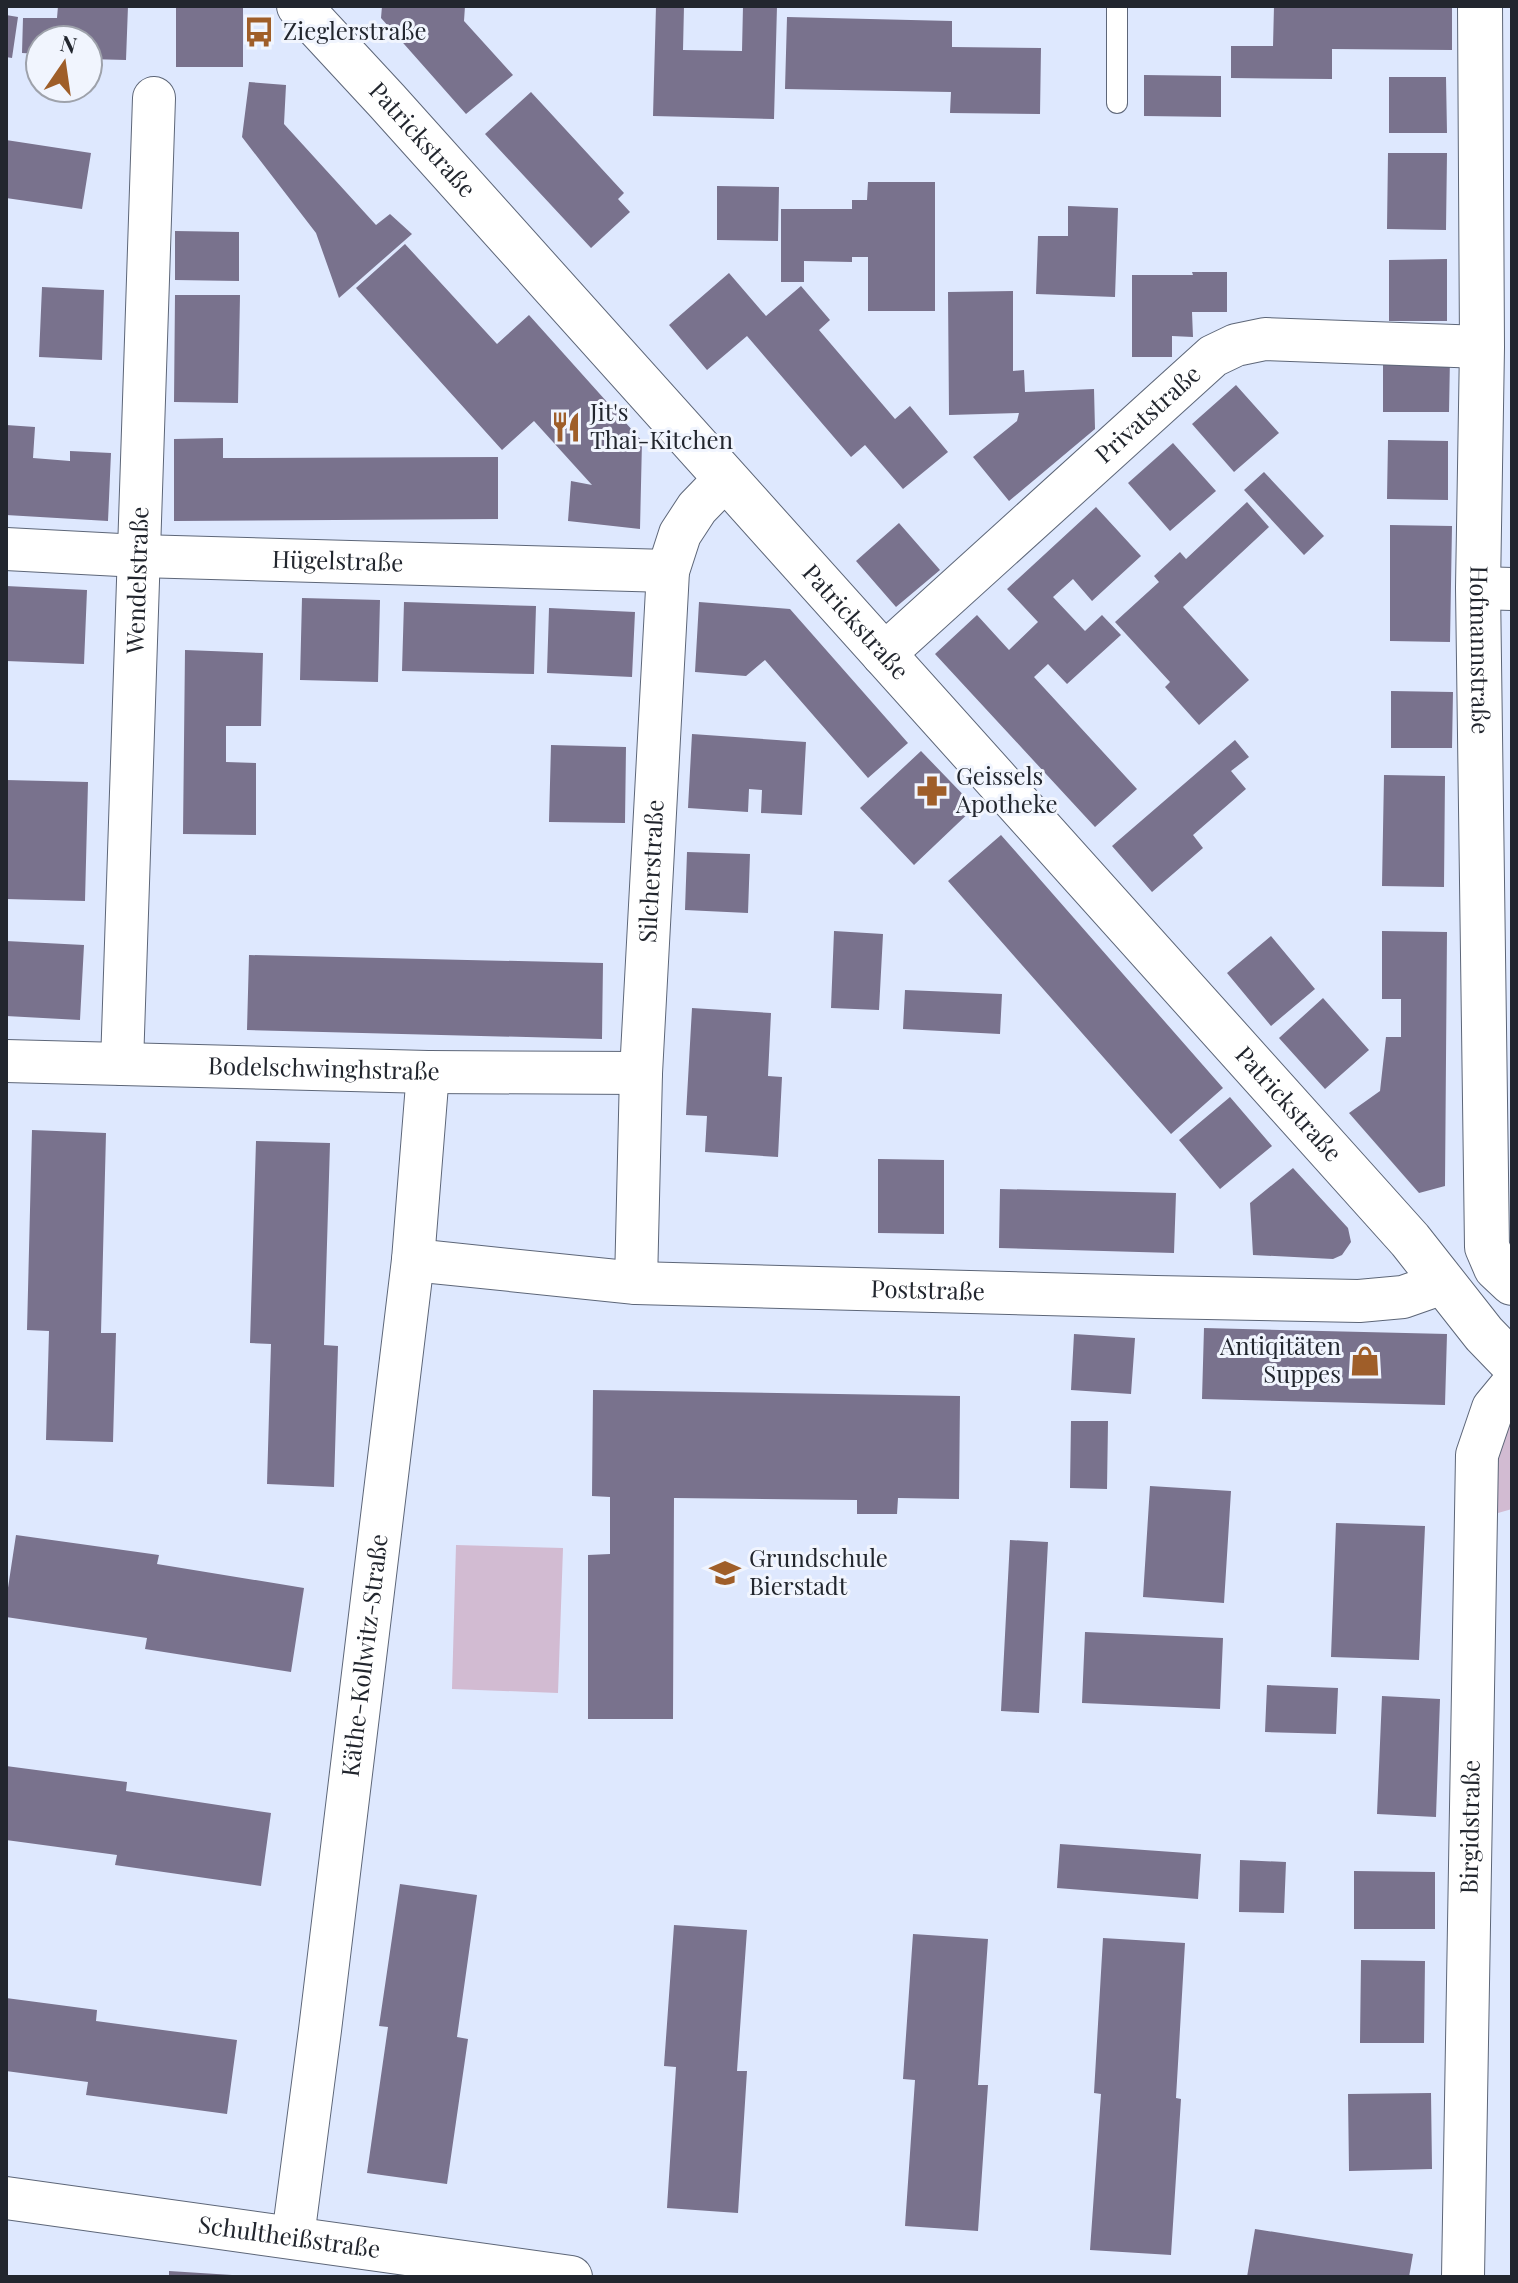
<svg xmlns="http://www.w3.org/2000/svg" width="1518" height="2283" font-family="'Playfair Display',serif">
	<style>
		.green { fill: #d2bbd2 }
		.building { fill: #79728d }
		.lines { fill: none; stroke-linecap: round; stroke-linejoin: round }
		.lane-casing { stroke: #5d6678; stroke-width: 22 }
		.street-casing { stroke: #5d6678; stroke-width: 44 }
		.secondary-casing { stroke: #5d6678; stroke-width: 46 }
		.lane { stroke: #fff; stroke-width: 20 }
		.street { stroke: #fff; stroke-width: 42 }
		.secondary { stroke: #fff; stroke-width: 44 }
		.labels { text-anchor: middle; stroke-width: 6; stroke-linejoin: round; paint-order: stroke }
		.poi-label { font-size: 24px; fill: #22262e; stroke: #f1f5fe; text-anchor: start }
		.street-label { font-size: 24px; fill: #22262e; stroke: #f1f5fe }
	</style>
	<rect width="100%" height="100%" fill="#dee8fe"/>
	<!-- green -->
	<path class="green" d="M1512,1422V1509L1498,1513L1495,1461L1499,1440Z
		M456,1545L563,1548L558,1693L452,1689Z"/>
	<!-- building -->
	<path class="building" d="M58,6H128L126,60L88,59V40H40V54L22,53L23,18H57Z
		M176,6H243V67H176Z
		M382,6H465L464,21L513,75L466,114L381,18Z
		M656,6H684L683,50L742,51L743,6H777L774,119L653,116Z
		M1274,6H1452V50L1332,49V79L1231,78V46H1273Z
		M6,15L18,17L12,58L6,57Z
		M787,17L952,21V47L1041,48L1040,114L950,113L951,92L785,89Z
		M1144,75L1221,76V117L1144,116Z
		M1389,77H1446L1447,133H1389Z
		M249,82L286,85L284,124L376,225L390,214L412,234L339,298L316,233L242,137Z
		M531,92L624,193L618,199L630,212L591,248L485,134Z
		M6,140L91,153L82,209L6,198Z
		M1388,153H1447L1446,230L1387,229Z
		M868,182H935V311H868V257H852V262L804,261V282H781V209H852V200H867Z
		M717,186L779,187L778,241L717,240Z
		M1068,206L1118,208L1115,297L1036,294L1038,236H1068Z
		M175,231L239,232V281L175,280Z
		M405,244L497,344L529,315L642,441L640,529L568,521L571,481L592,485L534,421L502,450L356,288Z
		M1447,259V321H1389V260Z
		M1192,272H1227V312H1192L1193,337L1172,336V357H1132V275H1193Z
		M729,273L766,316L801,286L830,320L819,330L895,419L910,406L948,452L903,489L865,445L851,457L747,336L707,370L669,325Z
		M42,287L104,290L102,360L39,357Z
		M1013,291V371L1024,370L1025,392L1094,389L1095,429L1009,501L973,457L1017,421L1019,413L949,415L948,292Z
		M175,295H240L238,403L174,402Z
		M1383,356L1450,357L1449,412H1383Z
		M1236,385L1279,433L1234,472L1192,424Z
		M6,425L35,427L33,458L70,461V451L111,453L108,521L6,515Z
		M223,438V458L498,457V519L174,521V439Z
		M1388,440L1448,441V500L1387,499Z
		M1173,443L1216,491L1170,531L1128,483Z
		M1264,472L1324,536L1304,555L1244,490Z
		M1247,502L1269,527L1183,607L1249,680L1199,725L1165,687L1170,682L1115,622L1159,582L1154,576L1180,552L1186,559Z
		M1096,507L1141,556L1092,601L1073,579L1053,597L1085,631L1102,615L1121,635L1067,684L1048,664L1034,677L1137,789L1095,827L935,654L977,615L1009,650L1038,622L1007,589Z
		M899,523L940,570L896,607L856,561Z
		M1390,525L1452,526L1450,642L1390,641Z
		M6,586L87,590L84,664L6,661Z
		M302,598L380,600L378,682L300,680Z
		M404,602L536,606L534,674L402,671Z
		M699,602L790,609L908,743L868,778L765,660L746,676L695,672Z
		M549,608L635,612L632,677L547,673Z
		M185,650L263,653L261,726H226V762L256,763V835L183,834Z
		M1391,691L1453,692L1452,748H1391Z
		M692,734L806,742L802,815L761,813L762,790L749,789L748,812L688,808Z
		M1235,740L1249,757L1231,771L1246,789L1193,835L1203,848L1152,892L1112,846Z
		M551,745L626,747L625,823L549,822Z
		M921,751L975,807L914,865L860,808Z
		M1384,775L1445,776L1444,887L1382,886Z
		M6,780L88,782L85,901L6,899Z
		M1001,835L1223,1088L1171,1134L948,881Z
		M687,852L750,854L748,913L685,910Z
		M834,931L883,934L879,1010L831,1008Z
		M1382,931L1447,932L1445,1186L1419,1193L1349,1113L1380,1091L1386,1037H1401V999H1382Z
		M1271,936L1315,989L1271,1026L1227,973Z
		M6,941L84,945L80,1020L6,1016Z
		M249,955L603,963L602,1039L247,1030Z
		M905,990L1002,994L1000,1034L903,1029Z
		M1323,998L1369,1050L1325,1089L1279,1038Z
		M692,1008L771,1013L768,1076L782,1077L778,1157L705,1152L707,1116L686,1115Z
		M1230,1097L1272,1146L1220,1189L1179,1140Z
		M32,1130L106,1133L101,1333H116L113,1442L46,1440L49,1331L27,1330Z
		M256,1141L330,1143L324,1345L338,1346L334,1487L267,1484L271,1344L250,1343Z
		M878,1159L944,1160V1234L878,1233Z
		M1293,1168L1348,1228L1351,1242L1342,1255L1333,1259L1253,1255L1250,1203Z
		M1000,1189L1176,1193L1174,1253L999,1248Z
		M1204,1328L1447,1334L1445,1405L1202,1399Z
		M1074,1334L1135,1338L1131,1394L1071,1390Z
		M593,1390L960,1396L959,1499L898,1498L897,1514H857V1500L674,1498L673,1719H588V1555L610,1554V1497L592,1496Z
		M1071,1421H1108L1107,1489L1070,1488Z
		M1150,1486L1231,1491L1224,1603L1143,1597Z
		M1336,1523L1425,1526L1419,1660L1331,1657Z
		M16,1535L159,1555L157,1564L304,1588L291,1672L145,1649L147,1638L6,1617V1601Z
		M1010,1540L1048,1542L1039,1713L1001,1711Z
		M1085,1632L1223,1638L1220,1709L1082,1703Z
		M1267,1685L1338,1688L1336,1734L1265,1732Z
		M1382,1696L1440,1699L1436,1817L1377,1814Z
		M6,1766L127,1782L126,1791L271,1813L261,1886L115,1865L117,1855L6,1840Z
		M1060,1844L1201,1854L1198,1899L1057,1888Z
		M1240,1860L1286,1862L1284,1913L1239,1912Z
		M1354,1871L1435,1872V1929H1354Z
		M400,1884L477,1895L457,2037L468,2039L447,2184L367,2173L388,2027L379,2026Z
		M674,1925L747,1930L737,2071H747L738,2213L667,2208L676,2067L664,2066Z
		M913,1934L988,1939L978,2085H988L978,2231L905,2226L915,2080L903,2079Z
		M1103,1938L1185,1943L1176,2098L1181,2099L1171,2255L1090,2250L1101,2094L1094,2093Z
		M1361,1960L1425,1961L1424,2043H1360Z
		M6,1998L97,2010L96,2021L237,2040L227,2114L86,2095L88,2082L6,2071Z
		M1431,2093L1432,2169L1349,2171L1348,2094Z
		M1255,2229L1413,2254L1409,2277H1247Z
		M169,2271L232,2275V2277H169Z"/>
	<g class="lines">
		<!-- lane casing -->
		<g class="lane-casing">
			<path id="lane" d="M1117,6V103"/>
		</g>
		<!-- street casing -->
		<g class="street-casing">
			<g id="street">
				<path id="s1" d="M6,549L139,556L668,571"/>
				<path d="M1478,588L1512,589"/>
				<path id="s2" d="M883,655L1213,356L1236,345L1265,339L1482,347"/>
				<path id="s3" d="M6,1061L428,1072L641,1073"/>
				<path id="s4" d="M122,1064L154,98"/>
				<path id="s5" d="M413,1260L636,1283L1155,1297L1359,1301L1403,1297L1443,1283"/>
				<path id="s6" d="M636,1283L641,1073L668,571L680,534L697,508L725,479"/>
				<path id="s7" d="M6,2198L571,2277"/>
				<path id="s8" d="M293,2237L320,2030L413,1260L428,1072"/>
				<path id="s9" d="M1463,2277L1477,1455L1493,1408L1512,1385"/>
			</g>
		</g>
		<!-- secondary casing -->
		<g class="secondary-casing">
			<g id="secondary">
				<path id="s10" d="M299,6L387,101L1410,1240L1484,1334L1512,1363"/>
				<path id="s11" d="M1480,6L1482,347L1478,588L1487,1247L1496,1268L1512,1283"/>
			</g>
		</g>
		<!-- lane -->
		<use href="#lane" class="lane"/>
		<!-- street -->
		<use href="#street" class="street"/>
		<!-- secondary -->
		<use href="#secondary" class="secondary"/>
	</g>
	<!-- icons -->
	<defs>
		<g id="bus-bare" transform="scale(2.4)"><path d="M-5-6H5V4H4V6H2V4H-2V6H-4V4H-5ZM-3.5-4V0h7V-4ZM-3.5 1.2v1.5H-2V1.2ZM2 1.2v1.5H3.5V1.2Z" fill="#9f5e29" stroke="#f1f5fe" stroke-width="2.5" paint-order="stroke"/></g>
		<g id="restaurant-bare" transform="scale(2.4)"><path d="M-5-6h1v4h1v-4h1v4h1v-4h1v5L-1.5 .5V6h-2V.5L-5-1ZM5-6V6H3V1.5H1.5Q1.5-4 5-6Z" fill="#9f5e29" stroke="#f1f5fe" stroke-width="2.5" paint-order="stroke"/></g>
		<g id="pharmacy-bare" transform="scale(2.4)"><path d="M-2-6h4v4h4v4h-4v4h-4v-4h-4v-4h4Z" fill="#9f5e29" stroke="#f1f5fe" stroke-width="2.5" paint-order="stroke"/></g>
		<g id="shop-bare" transform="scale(2.4)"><path d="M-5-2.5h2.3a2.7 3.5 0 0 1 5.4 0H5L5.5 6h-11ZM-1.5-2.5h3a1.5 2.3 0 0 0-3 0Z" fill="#9f5e29" stroke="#f1f5fe" stroke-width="2.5" paint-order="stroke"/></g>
		<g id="school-bare" transform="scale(2.4)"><path d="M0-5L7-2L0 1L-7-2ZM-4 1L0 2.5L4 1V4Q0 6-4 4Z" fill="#9f5e29" stroke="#f1f5fe" stroke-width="2.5" paint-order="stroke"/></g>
	</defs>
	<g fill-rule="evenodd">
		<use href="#bus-bare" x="259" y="32"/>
		<use href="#restaurant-bare" x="566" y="427"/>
		<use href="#pharmacy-bare" x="932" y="791"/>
		<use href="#shop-bare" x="1365" y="1361"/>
		<use href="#school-bare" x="725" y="1573"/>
	</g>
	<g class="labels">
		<!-- poi labels -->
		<g class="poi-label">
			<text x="283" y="40">Zieglerstraße</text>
			<text x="590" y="421">Jit's<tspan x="590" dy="28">Thai-Kitchen</tspan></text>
			<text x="956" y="785">Geissels<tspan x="956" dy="28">Apotheke</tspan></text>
			<text x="1341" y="1355" text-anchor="end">Antiqitäten<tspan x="1341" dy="28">Suppes</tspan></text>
			<text x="749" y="1567">Grundschule<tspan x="749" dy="28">Bierstadt</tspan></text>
		</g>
		<!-- street labels -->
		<g class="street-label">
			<text dy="8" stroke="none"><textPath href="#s10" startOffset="182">Patrickstraße</textPath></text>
			<text dy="8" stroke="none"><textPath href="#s2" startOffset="358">Privatstraße</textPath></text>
			<text dy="8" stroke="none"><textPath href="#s1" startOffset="332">Hügelstraße</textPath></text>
			<text dy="8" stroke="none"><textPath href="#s4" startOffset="484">Wendelstraße</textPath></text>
			<text dy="8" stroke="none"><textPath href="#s10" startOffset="830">Patrickstraße</textPath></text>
			<text dy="8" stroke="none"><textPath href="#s11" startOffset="644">Hofmannstraße</textPath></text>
			<text dy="8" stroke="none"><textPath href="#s6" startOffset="412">Silcherstraße</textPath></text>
			<text dy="8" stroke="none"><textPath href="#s3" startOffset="318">Bodelschwinghstraße</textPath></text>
			<text dy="8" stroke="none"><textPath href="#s10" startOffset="1478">Patrickstraße</textPath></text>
			<text dy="8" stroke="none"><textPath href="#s5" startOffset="516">Poststraße</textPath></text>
			<text dy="8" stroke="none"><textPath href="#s8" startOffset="586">Käthe-Kollwitz-Straße</textPath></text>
			<text dy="8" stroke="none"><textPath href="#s9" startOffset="450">Birgidstraße</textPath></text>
			<text dy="8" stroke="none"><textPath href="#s7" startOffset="286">Schultheißstraße</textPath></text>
		</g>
	</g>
	<!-- border -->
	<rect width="1518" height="2283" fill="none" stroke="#22262e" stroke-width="16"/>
	<!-- north arrow -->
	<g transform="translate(64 64) rotate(13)"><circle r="38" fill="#f1f5fe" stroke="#9ea2ab" stroke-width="2"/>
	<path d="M0-6L14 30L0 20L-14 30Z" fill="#9f5e29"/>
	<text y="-12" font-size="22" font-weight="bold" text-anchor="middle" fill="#22262e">N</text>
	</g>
</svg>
